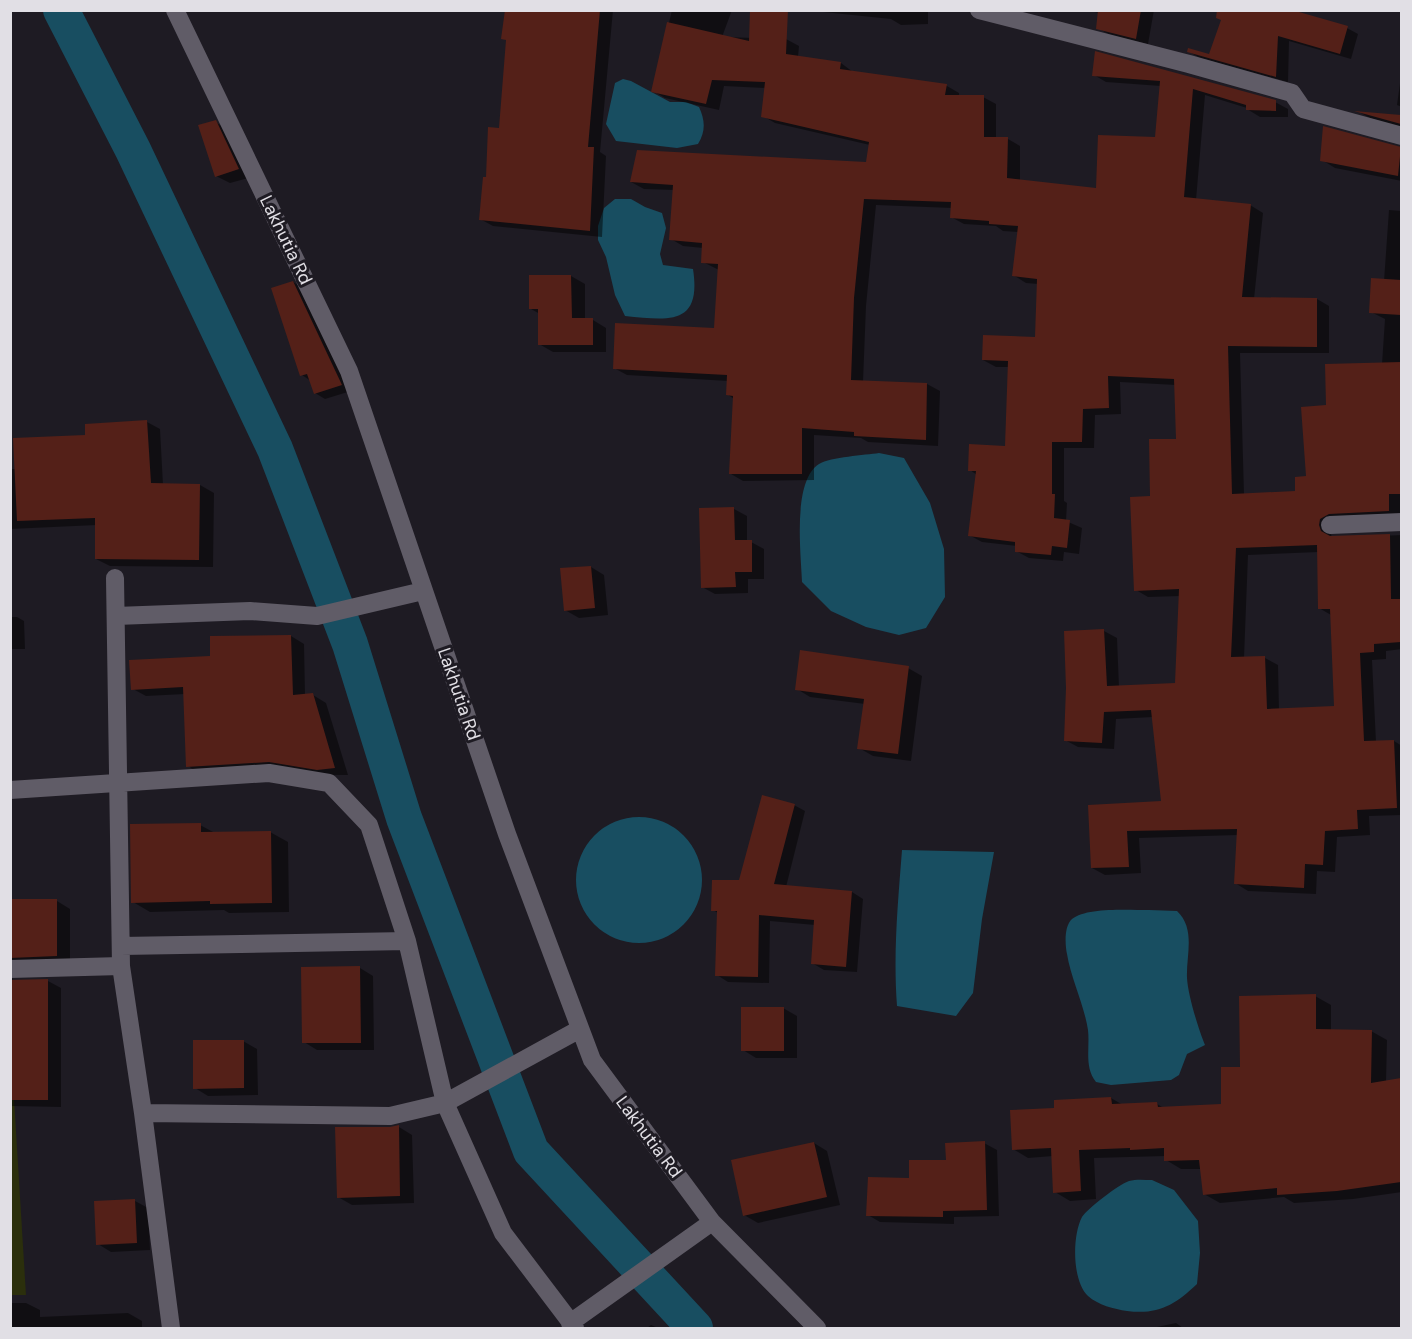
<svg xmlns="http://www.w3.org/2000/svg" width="1412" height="1339" font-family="'DM Sans',sans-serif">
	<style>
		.green { fill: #2b2f0c }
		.water { fill: #184e61 }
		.shadow { fill: #0007; fill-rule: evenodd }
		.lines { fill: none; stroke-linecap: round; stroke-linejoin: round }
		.canal { stroke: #184e61; stroke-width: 36 }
		.building { fill: #542018; fill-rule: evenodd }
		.minor { stroke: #605c67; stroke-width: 18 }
		.labels { text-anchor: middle; stroke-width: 6; stroke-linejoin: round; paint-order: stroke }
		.street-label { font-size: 18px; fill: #e1dfe5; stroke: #1e1b23 }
	</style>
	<rect width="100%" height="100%" fill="#1e1b23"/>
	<!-- green -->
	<path class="green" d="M10,1033L26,1295H10Z"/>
	<!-- water -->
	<path class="water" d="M623,79L631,81L670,102H686L699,107C705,120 706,131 698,144L677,148L616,141L606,124L615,83Z
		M615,199H631L645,207L662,213L666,228L660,254L663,265L693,269C702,327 667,320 625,316L615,295L606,257L598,240V226L604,208Z
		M879,453L904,458L930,503L944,549L945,597L926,628L899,635L866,627L831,611L802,582C801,554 792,481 819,464C831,457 865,455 879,453Z
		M576 880a63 63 0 1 1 126 0a63 63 0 1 1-126 0Z
		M902,850L994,852L982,919L973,993L956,1016L897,1006C893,953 898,902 902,850Z
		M1149,910L1177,911C1196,929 1186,955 1187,978C1188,995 1198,1028 1205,1045L1187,1054L1179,1075L1171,1080L1111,1085L1096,1082C1084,1067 1090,1048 1088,1030C1084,1004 1071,979 1067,954C1065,945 1064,926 1072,919C1086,907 1130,910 1149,910Z
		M1152,1180L1174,1190L1198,1221L1200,1253L1197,1284C1175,1305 1158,1315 1127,1311C1114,1309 1098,1305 1088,1296C1072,1281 1072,1236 1082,1217C1088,1208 1118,1185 1129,1181C1136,1179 1145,1180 1152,1180Z"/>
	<!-- shadow -->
	<path class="shadow" d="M527,10H613L600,152L606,156L602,237L493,226L480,219L487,179L500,129L508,41L503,38Z
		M672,10H732L722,37L786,39L799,46L798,57L841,63L853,72L947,86L959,93V97H983L996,104V138L1008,139L1020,146V181L1097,190L1156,139L1161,86L1106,82L1094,75L1096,53L1275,102L1288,109V117H1260L1247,109V108L1205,95L1196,200L1250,205L1263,213L1254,299H1317L1329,306V353H1240L1244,494L1297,492L1308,477L1328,406L1382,364L1385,319L1371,312L1384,281L1389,210L1402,211V518L1333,526L1331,534L1332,538L1402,535V649L1386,651V659L1372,660L1376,742L1394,741L1402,746V815L1369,816L1370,835L1337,837L1335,872L1317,871L1316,894L1248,891L1235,883L1238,835L1139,838L1141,873L1105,875L1092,868L1090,806L1163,803L1153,717L1116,719L1114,749L1078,747L1065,740L1104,631L1117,638L1119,687L1177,684L1181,596L1148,597L1136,590L1152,498L1177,441L1176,385L1120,382L1121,414L1095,415L1094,448H1064V501L1067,503L1066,521L1082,528L1079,554L1064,552L1063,561L1029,558L1016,551L1017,546L982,542L969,535L977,475L970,470L1006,448L1009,367H996L983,360L1036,338L1038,284L1026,283L1013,275L1019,232L1003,231L996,226L964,224L951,217L952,208L876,205L866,306L863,382L927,384L940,391L938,446L868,442L861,438L814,435V480L743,481L731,474L734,399L727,394L728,381L627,375L614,368L716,330L719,270L703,262V248L683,246L671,239L674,190L644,189L631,182L868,164L870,145L775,123L763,116L766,88L724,86L719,110L665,98L653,91ZM1319,552V608L1331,615L1335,707L1279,710L1278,665L1265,658H1244L1248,555Z
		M804,10H928V24L901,25L891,19Z
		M1086,10H1154L1148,44L1110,35L1098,28L1099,13Z
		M1226,10L1347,28L1358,34L1351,59L1289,41L1288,82L1200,58L1188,51L1209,56Z
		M1402,69V107L1397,105Z
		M1361,113L1402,117V128L1370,118Z
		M215,122L229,130L252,177L230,183L216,176Z
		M1325,128L1402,148V181L1335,168L1322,160Z
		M571,276L585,284V320H593L606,328V352H553L539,344L540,314L531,309V277Z
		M293,282L303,288L351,391L325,399L315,393L311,381L302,375Z
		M147,422L160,429L163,485H200L214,493L213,567L110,566L96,559L97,525L10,529V469H16L87,436Z
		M734,509L747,516V542H751L764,549V579H748V593L715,594L702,587Z
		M591,567L604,575L608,615L579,618L565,610Z
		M10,617H17L24,621L25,649H10Z
		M291,636L304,644L305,695H313L326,703L348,775L201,774L188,766L185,694L146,696L133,689Z
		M908,668L922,676L911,761L873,756L859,748L865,704L810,697L797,689Z
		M794,805L805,811L786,887L852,892L863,899L857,972L824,970L812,963L815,925L770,921L769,983L728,982L717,975L718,913L713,910L740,882Z
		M200,825L215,833L270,832L288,842L289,912L229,913L224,910L150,912L133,902Z
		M10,901H57L70,909V963L12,977L13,982L48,981L61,988V1107L10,1106Z
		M360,968L373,976L374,1050H317L304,1042Z
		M1315,996L1331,1005V1031H1371L1387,1040L1386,1082L1402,1079V1192L1353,1199L1294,1203L1284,1197L1220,1203L1204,1194L1202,1169H1181L1166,1160V1156L1094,1158L1096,1199L1070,1201L1055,1192L1053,1156L1028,1158L1013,1149L1056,1109L1111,1098L1123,1105L1157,1104L1164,1108L1223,1106L1241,1068Z
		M783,1008L797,1016V1058H756L743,1050Z
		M243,1041L257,1049L258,1095L208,1096L195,1088Z
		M399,1127L412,1135L414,1203L352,1205L338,1197Z
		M814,1143L827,1151L840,1205L758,1223L744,1215Z
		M984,1143L997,1150L999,1216L954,1217V1224L880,1222L868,1215L911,1180Z
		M135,1201L148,1208L150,1250L111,1252L98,1244Z
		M10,1303H26L40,1310V1317L128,1313L142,1321V1328H10Z
		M1176,1323L1183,1328H1152Z
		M651,1325L658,1328H647Z"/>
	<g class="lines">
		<!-- canal -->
		<path class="canal" d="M61,10L133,150L275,449L350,644L404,818L531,1151L695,1328"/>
	</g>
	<!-- building -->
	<path class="building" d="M505,10H600L588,147H594L590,231L479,220L483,177H486L488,127L499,128L506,40L501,39Z
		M750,10H788L786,54L841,62L840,69L947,84L945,95H984V137H1008L1007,178L1096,188L1098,135L1155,137L1160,81L1092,76L1095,51L1276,100V111L1246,110V105L1193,89L1184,197L1251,204L1242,297L1317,298V347L1228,346L1232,494L1295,491V477L1306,476L1301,407L1326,405L1325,364L1401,362V494H1389V511L1329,514L1320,519L1319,525L1321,531L1330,536L1390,534L1391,599H1401V642L1374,644V652L1360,653L1364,741L1394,740L1397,808L1357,810L1358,829L1325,831L1323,865L1305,864L1304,888L1234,884L1237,829L1127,831L1129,867L1091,868L1088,805L1161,801L1151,710L1104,712L1102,743L1064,741L1066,688L1064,631L1104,629L1107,686L1175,683L1179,589L1134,591L1130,497L1150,496L1149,439H1176L1174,379L1108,376L1109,408L1083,409L1082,442H1052V494H1055L1054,518L1070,520L1067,548L1052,546L1051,555L1015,552V542L968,536L976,471H968L969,444L1005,446L1008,361L982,360L983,335L1035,337L1037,279L1012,276L1018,226L989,224V221L950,218L951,202L864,199L854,298L851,380L927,383L926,440L854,436V432L802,428V474H729L733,396L726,395L727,375L613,369L615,323L714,328L718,264L701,263L702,243L669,240L673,185L630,182L637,150L866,162L869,142L761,117L765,82L712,80L706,104L651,92L667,22L749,41ZM1317,545L1318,609H1330L1334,706L1267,709L1265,656L1231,657L1236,548Z
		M1098,10H1141L1136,39L1096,29Z
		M1217,10H1292L1348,26L1340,54L1278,36L1276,77L1187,52L1188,48L1209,54L1221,20L1216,18Z
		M1354,111L1401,115V124Z
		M216,120L239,169L215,177L198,125Z
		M1323,126L1401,147L1398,176L1320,161Z
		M529,275H571L572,318H593V345H538V309H529Z
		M1371,278L1401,280V315L1369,313Z
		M293,281L342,385L314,394L307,374L300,376L271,288Z
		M147,420L151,483L200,484L199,560L95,559V518L17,521L13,438L85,435V424Z
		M734,507L735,540H752V572H735L736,587L701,588L699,508Z
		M591,566L595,608L564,611L560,568Z
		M291,635L293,695L313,693L335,768L317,770L269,762L186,767L183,687L131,690L129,660L210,656V636Z
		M800,650L909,666L898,754L857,749L864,699L795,690Z
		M762,795L795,804L774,884L852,891L846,967L811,964L814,920L759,915L758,977L715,976L717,911H711L712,880H739Z
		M201,823V832L271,831L272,903L210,904V901L131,903L130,824Z
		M10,899H57V956L10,958Z
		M360,966L361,1043H302L301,967Z
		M48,979V1100H10V980Z
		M1316,994V1029L1372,1030L1371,1083L1401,1078V1182L1337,1191L1277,1195V1188L1203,1195L1199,1160L1164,1161V1148L1130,1150V1148L1079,1150L1081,1191L1053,1193L1051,1148L1012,1150L1010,1110L1054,1108V1100L1111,1097L1112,1104L1157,1102L1158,1107L1221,1104V1067H1240L1239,996Z
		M741,1007H784V1051H741Z
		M193,1040H244V1088L193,1089Z
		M399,1125L400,1196L337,1198L335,1127H390Z
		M985,1141L987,1210L943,1211V1217L866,1216L868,1177L909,1178V1160H946L945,1143Z
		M814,1142L827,1197L743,1216L731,1160Z
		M135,1199L137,1243L96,1245L94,1201Z"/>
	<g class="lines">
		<!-- minor -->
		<path class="minor" d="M175,10L349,371L507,834L592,1060L712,1222L817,1328
			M979,10L1189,64L1292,93L1303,109L1402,136
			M1330,525L1402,522
			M115,578L121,966L143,1113L171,1328
			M116,616L250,611L317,616L423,591
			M10,790L269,773L329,783L369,825L407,941L445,1103L503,1233L575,1328
			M121,946L407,941
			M10,969L121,966
			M143,1113L390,1116L445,1103L580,1029
			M570,1323L712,1222"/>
	</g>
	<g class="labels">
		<!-- street labels -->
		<g class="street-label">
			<text transform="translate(286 240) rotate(64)" y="6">Lakhutia Rd</text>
			<text transform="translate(459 694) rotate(71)" y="6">Lakhutia Rd</text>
			<text transform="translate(649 1137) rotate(53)" y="6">Lakhutia Rd</text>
		</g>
	</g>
	<!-- border -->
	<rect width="1412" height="1339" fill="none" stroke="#e1dfe5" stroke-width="24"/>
</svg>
